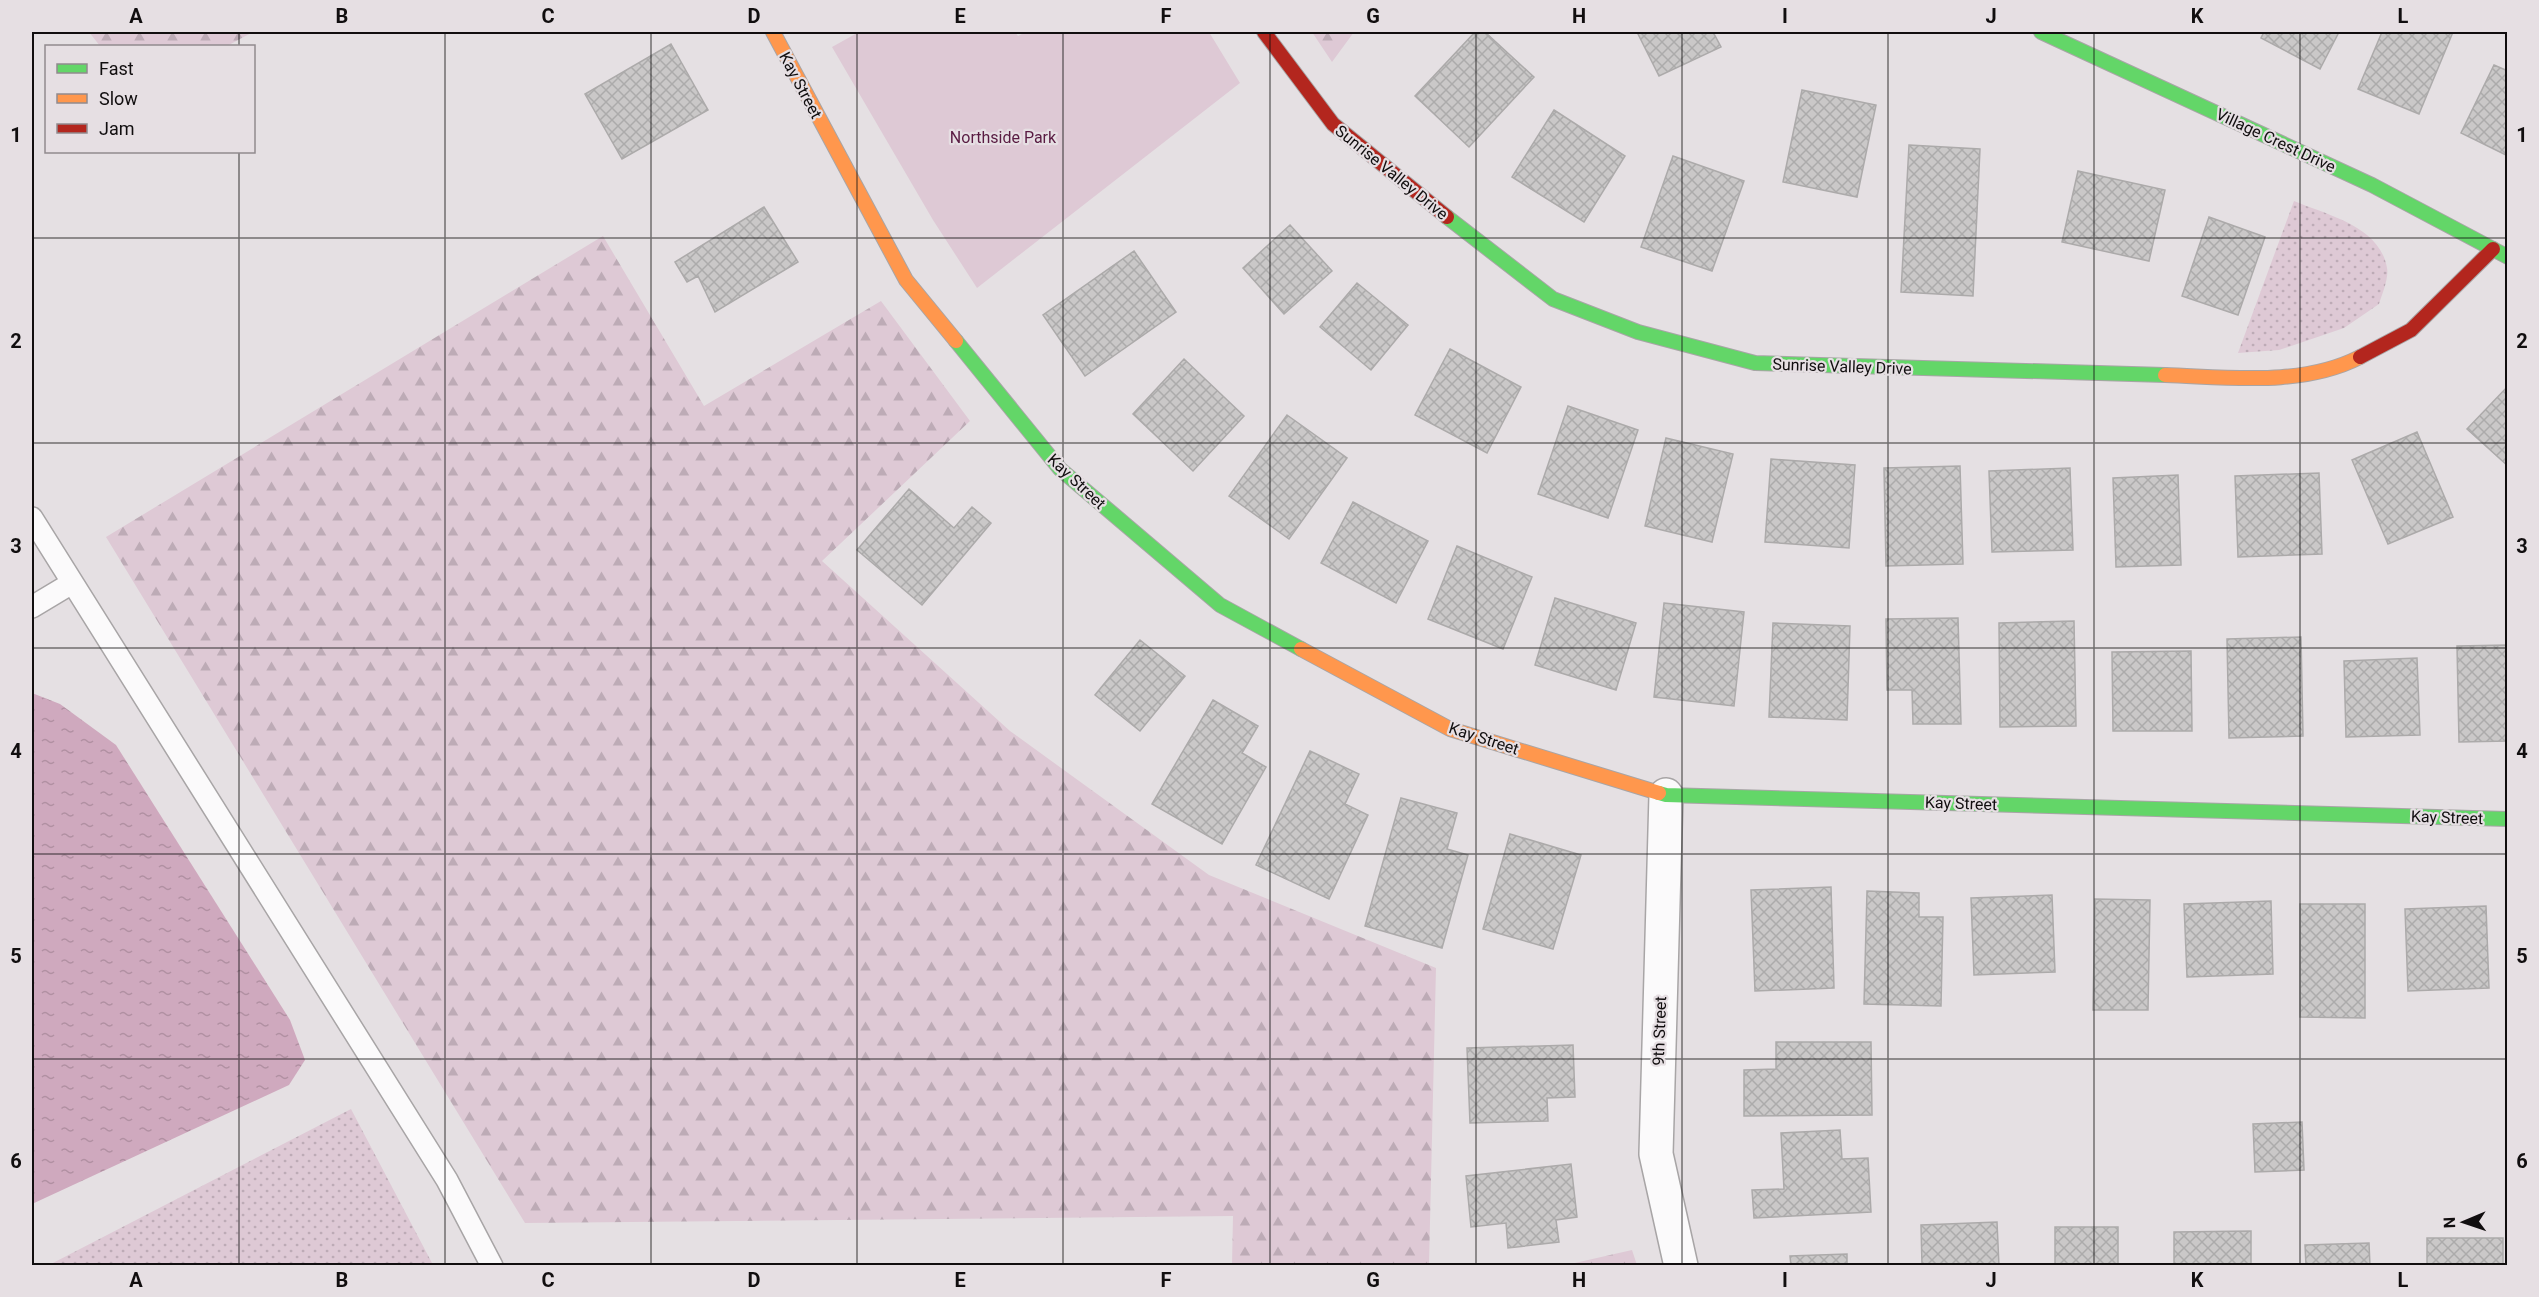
<svg xmlns="http://www.w3.org/2000/svg" width="2539" height="1297" font-family="Roboto,sans-serif">
	<style>
		.grass { fill: url(#grass-dots) }
		.forest { fill: url(#forest-firs) }
		.green { fill: #dec9d5 }
		.water { fill: url(#water-ripples) }
		.building { fill: url(#building-cross-hatch); stroke: #acaaaa; stroke-width: 1.5 }
		.lines { fill: none; stroke-linecap: round; stroke-linejoin: round }
		.lane-casing { stroke: #a8a5a6; stroke-width: 24 }
		.street-casing { stroke: #a8a5a6; stroke-width: 36 }
		.fast-casing { stroke: #a8a5a6; stroke-width: 16 }
		.slow-casing { stroke: #a8a5a6; stroke-width: 16 }
		.jam-casing { stroke: #a8a5a6; stroke-width: 16 }
		.lane { stroke: #fbfafb; stroke-width: 21 }
		.street { stroke: #fbfafb; stroke-width: 33 }
		.fast { stroke: #63d668; stroke-width: 14 }
		.slow { stroke: #ff974d; stroke-width: 14 }
		.jam { stroke: #b3261e; stroke-width: 14 }
		.grid { fill: none; stroke: #110e0f; stroke-width: 1.5; stroke-opacity: 0.55 }
		.labels { text-anchor: middle; stroke-width: 4.5; stroke-linejoin: round; paint-order: stroke }
		.street-label { font-size: 16px; fill: #110e0f; stroke: #e6dfe3 }
		.park-label { font-size: 16px; fill: #591b42; stroke: #e6dfe3 }
		.neatline { fill: none; stroke: #110e0f; stroke-width: 2 }
		.grid-label { font-size: 20px; text-anchor: middle; font-weight: bold; fill: #110e0f }
	</style>
	<defs>
		<pattern id="grass-dots" width="8" height="8" patternUnits="userSpaceOnUse" patternTransform="scale(1.5)"><rect width="8" height="8" fill="#dec9d5"/><path d="M2 2h.1M6 6h.1" fill="none" stroke="#bdabb6" stroke-width="1.8" stroke-linecap="round"/></pattern>
		<pattern id="forest-firs" width="22" height="20" patternUnits="userSpaceOnUse" patternTransform="scale(1.5)"><rect width="22" height="20" fill="#dec9d5"/><path d="M5 1l3.5 6h-7zM16 11l3.5 6h-7z" fill="#bdabb6"/></pattern>
		<pattern id="water-ripples" width="26" height="14" patternUnits="userSpaceOnUse" patternTransform="scale(1.5)"><rect width="26" height="14" fill="#cfa9be"/><path d="M2 4q2-2 4 0t4 0M15 11q2-2 4 0t4 0" fill="none" stroke="#b190a2"/></pattern>
		<pattern id="building-cross-hatch" width="8" height="8" patternUnits="userSpaceOnUse" patternTransform="scale(1.5)"><rect width="8" height="8" fill="#cac8c8"/><path d="M0 0l8 8M0 8l8-8" fill="none" stroke="#acabab"/></pattern>
	</defs>
	<rect width="100%" height="100%" fill="#e5e0e3"/>
	<!-- grass -->
	<path class="grass" d="M2294,201C2327,215 2380,226 2387,268C2389,278 2382,294 2379,304L2344,328L2279,350L2238,353Z
		M351,1109L433,1265H49Z"/>
	<!-- forest -->
	<path class="forest" d="M89,32H253L227,46H100Z
		M1312,32H1354L1332,62Z
		M603,236L704,406L881,301L970,421L822,561L1010,731L1209,875L1436,968L1429,1265H1232L1233,1216L525,1223L106,537Z
		M1632,1250L1637,1265H1566Z"/>
	<!-- green -->
	<path class="green" d="M859,32H1015L1018,36L1026,32H1209L1240,83L977,288L933,220L832,47Z"/>
	<!-- water -->
	<path class="water" d="M32,693L60,704L116,745L290,1020L305,1060L289,1085L32,1204Z"/>
	<!-- building -->
	<path class="building" d="M1475,32H1485L1534,77L1469,147L1415,96Z
		M1637,32H1713L1721,47L1659,76Z
		M2264,32H2339L2320,69L2261,38Z
		M2382,32H2453L2419,114L2358,89Z
		M671,44L708,110L622,159L585,94Z
		M2494,65L2508,71V156L2461,133Z
		M1802,90L1876,105L1857,197L1783,182Z
		M1554,110L1625,156L1584,222L1512,177Z
		M1909,145L1980,149L1973,296L1901,292Z
		M1673,156L1744,181L1712,271L1641,247Z
		M2078,171L2165,190L2149,261L2062,242Z
		M764,207L798,262L715,312L698,276L687,282L675,262Z
		M2209,217L2265,237L2238,315L2182,296Z
		M1290,225L1332,271L1284,314L1243,268Z
		M1134,251L1176,312L1085,376L1043,315Z
		M1357,283L1408,325L1371,370L1320,327Z
		M1450,349L1521,387L1487,453L1415,415Z
		M1184,359L1244,416L1193,471L1133,414Z
		M2508,386V466L2467,429Z
		M1568,406L1638,430L1608,518L1538,494Z
		M1287,415L1347,458L1289,539L1229,496Z
		M2417,432L2453,517L2388,544L2352,460Z
		M1666,438L1733,454L1712,542L1645,526Z
		M1771,459L1855,465L1849,548L1765,542Z
		M1960,466L1963,564L1886,566L1884,468Z
		M2070,468L2073,550L1992,552L1989,471Z
		M2319,473L2322,554L2238,557L2235,476Z
		M2178,475L2181,565L2116,567L2113,478Z
		M909,489L954,528L972,507L991,523L922,605L857,550Z
		M1353,502L1428,541L1396,603L1321,563Z
		M1457,546L1532,577L1503,649L1428,619Z
		M1555,598L1636,623L1616,690L1535,665Z
		M1664,603L1744,612L1734,706L1654,697Z
		M1958,618L1961,724H1913L1912,690H1887L1886,619Z
		M2074,621L2076,726L2000,727L1999,623Z
		M1773,623L1850,626L1847,720L1769,717Z
		M2301,637L2303,736L2229,738L2227,639Z
		M1140,640L1185,676L1140,731L1095,695Z
		M2508,645V741L2459,742L2457,646Z
		M2191,651L2192,731H2113L2112,652Z
		M2417,658L2420,735L2346,737L2344,661Z
		M1213,700L1258,726L1242,753L1266,767L1222,844L1152,804Z
		M1310,751L1359,774L1345,804L1368,815L1329,899L1256,865Z
		M1401,798L1457,813L1447,849L1468,855L1442,948L1365,926Z
		M1510,834L1581,855L1553,949L1483,929Z
		M1831,887L1834,988L1755,991L1751,890Z
		M1867,891L1919,893V917H1943L1941,1006L1864,1004Z
		M2052,895L2055,972L1974,975L1971,898Z
		M2095,899L2150,900L2148,1010H2093Z
		M2271,901L2273,974L2187,977L2184,904Z
		M2300,904H2365V1018L2300,1017Z
		M2486,906L2489,988L2408,991L2405,909Z
		M1776,1042H1871L1872,1115L1744,1116V1070L1776,1069Z
		M1573,1045L1575,1097L1547,1098L1548,1121L1470,1123L1467,1048Z
		M2302,1122L2304,1170L2255,1172L2253,1124Z
		M1840,1130L1842,1159L1868,1158L1871,1212L1754,1218L1752,1190L1784,1189L1781,1133Z
		M1571,1164L1577,1217L1556,1220L1559,1242L1508,1248L1506,1223L1471,1227L1466,1176Z
		M1997,1222L1999,1266H1922L1921,1225Z
		M2055,1227H2118V1266H2055Z
		M2251,1231V1266H2174V1232Z
		M2427,1238H2503V1266H2427Z
		M2369,1243L2370,1266H2306L2305,1245Z
		M1847,1254V1266H1791L1790,1256Z"/>
	<g class="lines">
		<!-- lane casing -->
		<g class="lane-casing">
			<path id="lane" d="M32,518L447,1180L492,1266
				M32,607L72,583"/>
		</g>
		<!-- street casing -->
		<g class="street-casing">
			<path id="street" d="M1666,795L1656,1154L1681,1266"/>
		</g>
		<!-- fast casing -->
		<g class="fast-casing">
			<path id="fast" d="M2041,32L2372,185L2508,257
				M1447,217L1553,299L1638,332L1755,363L2165,375
				M956,341L1060,469L1220,605L1301,649
				M1659,793L1666,795L2508,819"/>
		</g>
		<!-- slow casing -->
		<g class="slow-casing">
			<path id="slow" d="M773,32L906,280L956,341
				M2165,375C2229,377 2302,387 2360,357
				M1301,649L1450,729L1659,793"/>
		</g>
		<!-- jam casing -->
		<g class="jam-casing">
			<path id="jam" d="M1264,32L1333,124L1447,217
				M2360,357L2411,330L2493,249"/>
		</g>
		<!-- lane -->
		<use href="#lane" class="lane"/>
		<!-- street -->
		<use href="#street" class="street"/>
		<!-- fast -->
		<use href="#fast" class="fast"/>
		<!-- slow -->
		<use href="#slow" class="slow"/>
		<!-- jam -->
		<use href="#jam" class="jam"/>
	</g>
	<!-- grid -->
	<path class="grid" d="M239,32V46M445,32V1266M651,32V1266M857,32V1266M1063,32V1266M1270,32V1266M1476,32V1266M1682,32V1266M1888,32V1266M2094,32V1266M2300,32V1266M239,152V1266M32,238H2508M32,443H2508M32,648H2508M32,854H2508M32,1059H2508"/>
	<g class="labels">
		<!-- street labels -->
		<g class="street-label">
			<text transform="translate(801 85) rotate(62)" y="6">Kay Street</text>
			<text transform="translate(2276 140) rotate(25)" y="6">Village Crest Drive</text>
			<text transform="translate(1392 172) rotate(39)" y="6">Sunrise Valley Drive</text>
			<text transform="translate(1842 366) rotate(2)" y="6">Sunrise Valley Drive</text>
			<text transform="translate(1077 481) rotate(43)" y="6">Kay Street</text>
			<text transform="translate(1484 738) rotate(18)" y="6">Kay Street</text>
			<text transform="translate(1961 803) rotate(2)" y="6">Kay Street</text>
			<text transform="translate(2447 817) rotate(2)" y="6">Kay Street</text>
			<text transform="translate(1659 1031) rotate(-88)" y="6">9th Street</text>
		</g>
		<!-- park labels -->
		<g class="park-label">
			<text x="1003" y="143">Northside Park</text>
		</g>
	</g>
	<!-- border -->
	<rect width="2539" height="1297" fill="none" stroke="#e6dfe3" stroke-width="66"/>
	<!-- legend -->
	<rect x="45" y="45" width="210" height="108" fill="#e6dfe3" stroke="#918b8e" stroke-width="1.5"/>
	<rect x="57" y="64" width="30" height="9" fill="#63d668" stroke="#918b8e" stroke-width="1.5"/>
	<text x="99" y="75" font-size="18" fill="#110e0f">Fast</text>
	<rect x="57" y="94" width="30" height="9" fill="#ff974d" stroke="#918b8e" stroke-width="1.5"/>
	<text x="99" y="105" font-size="18" fill="#110e0f">Slow</text>
	<rect x="57" y="124" width="30" height="9" fill="#b3261e" stroke="#918b8e" stroke-width="1.5"/>
	<text x="99" y="135" font-size="18" fill="#110e0f">Jam</text>
	<!-- north arrow -->
	<g transform="translate(2464 1222) rotate(268)" stroke="#e6dfe3" stroke-width="4.5" paint-order="stroke">
	<path d="M0-4.5L10 22L0 15L-10 22Z" fill="#110e0f"/>
	<text y="-9" font-size="16" font-weight="bold" text-anchor="middle" fill="#110e0f">N</text>
	</g>
	<rect x="33" y="33" width="2473" height="1231" class="neatline"/>
	<g class="grid-label">
		<text x="136" y="23">A</text>
		<text x="342" y="23">B</text>
		<text x="548" y="23">C</text>
		<text x="754" y="23">D</text>
		<text x="960" y="23">E</text>
		<text x="1166" y="23">F</text>
		<text x="1373" y="23">G</text>
		<text x="1579" y="23">H</text>
		<text x="1785" y="23">I</text>
		<text x="1991" y="23">J</text>
		<text x="2197" y="23">K</text>
		<text x="2403" y="23">L</text>
		<text x="16" y="142">1</text>
		<text x="2522" y="142">1</text>
		<text x="16" y="348">2</text>
		<text x="2522" y="348">2</text>
		<text x="16" y="553">3</text>
		<text x="2522" y="553">3</text>
		<text x="16" y="758">4</text>
		<text x="2522" y="758">4</text>
		<text x="16" y="963">5</text>
		<text x="2522" y="963">5</text>
		<text x="16" y="1168">6</text>
		<text x="2522" y="1168">6</text>
		<text x="136" y="1287">A</text>
		<text x="342" y="1287">B</text>
		<text x="548" y="1287">C</text>
		<text x="754" y="1287">D</text>
		<text x="960" y="1287">E</text>
		<text x="1166" y="1287">F</text>
		<text x="1373" y="1287">G</text>
		<text x="1579" y="1287">H</text>
		<text x="1785" y="1287">I</text>
		<text x="1991" y="1287">J</text>
		<text x="2197" y="1287">K</text>
		<text x="2403" y="1287">L</text>
	</g>
</svg>
